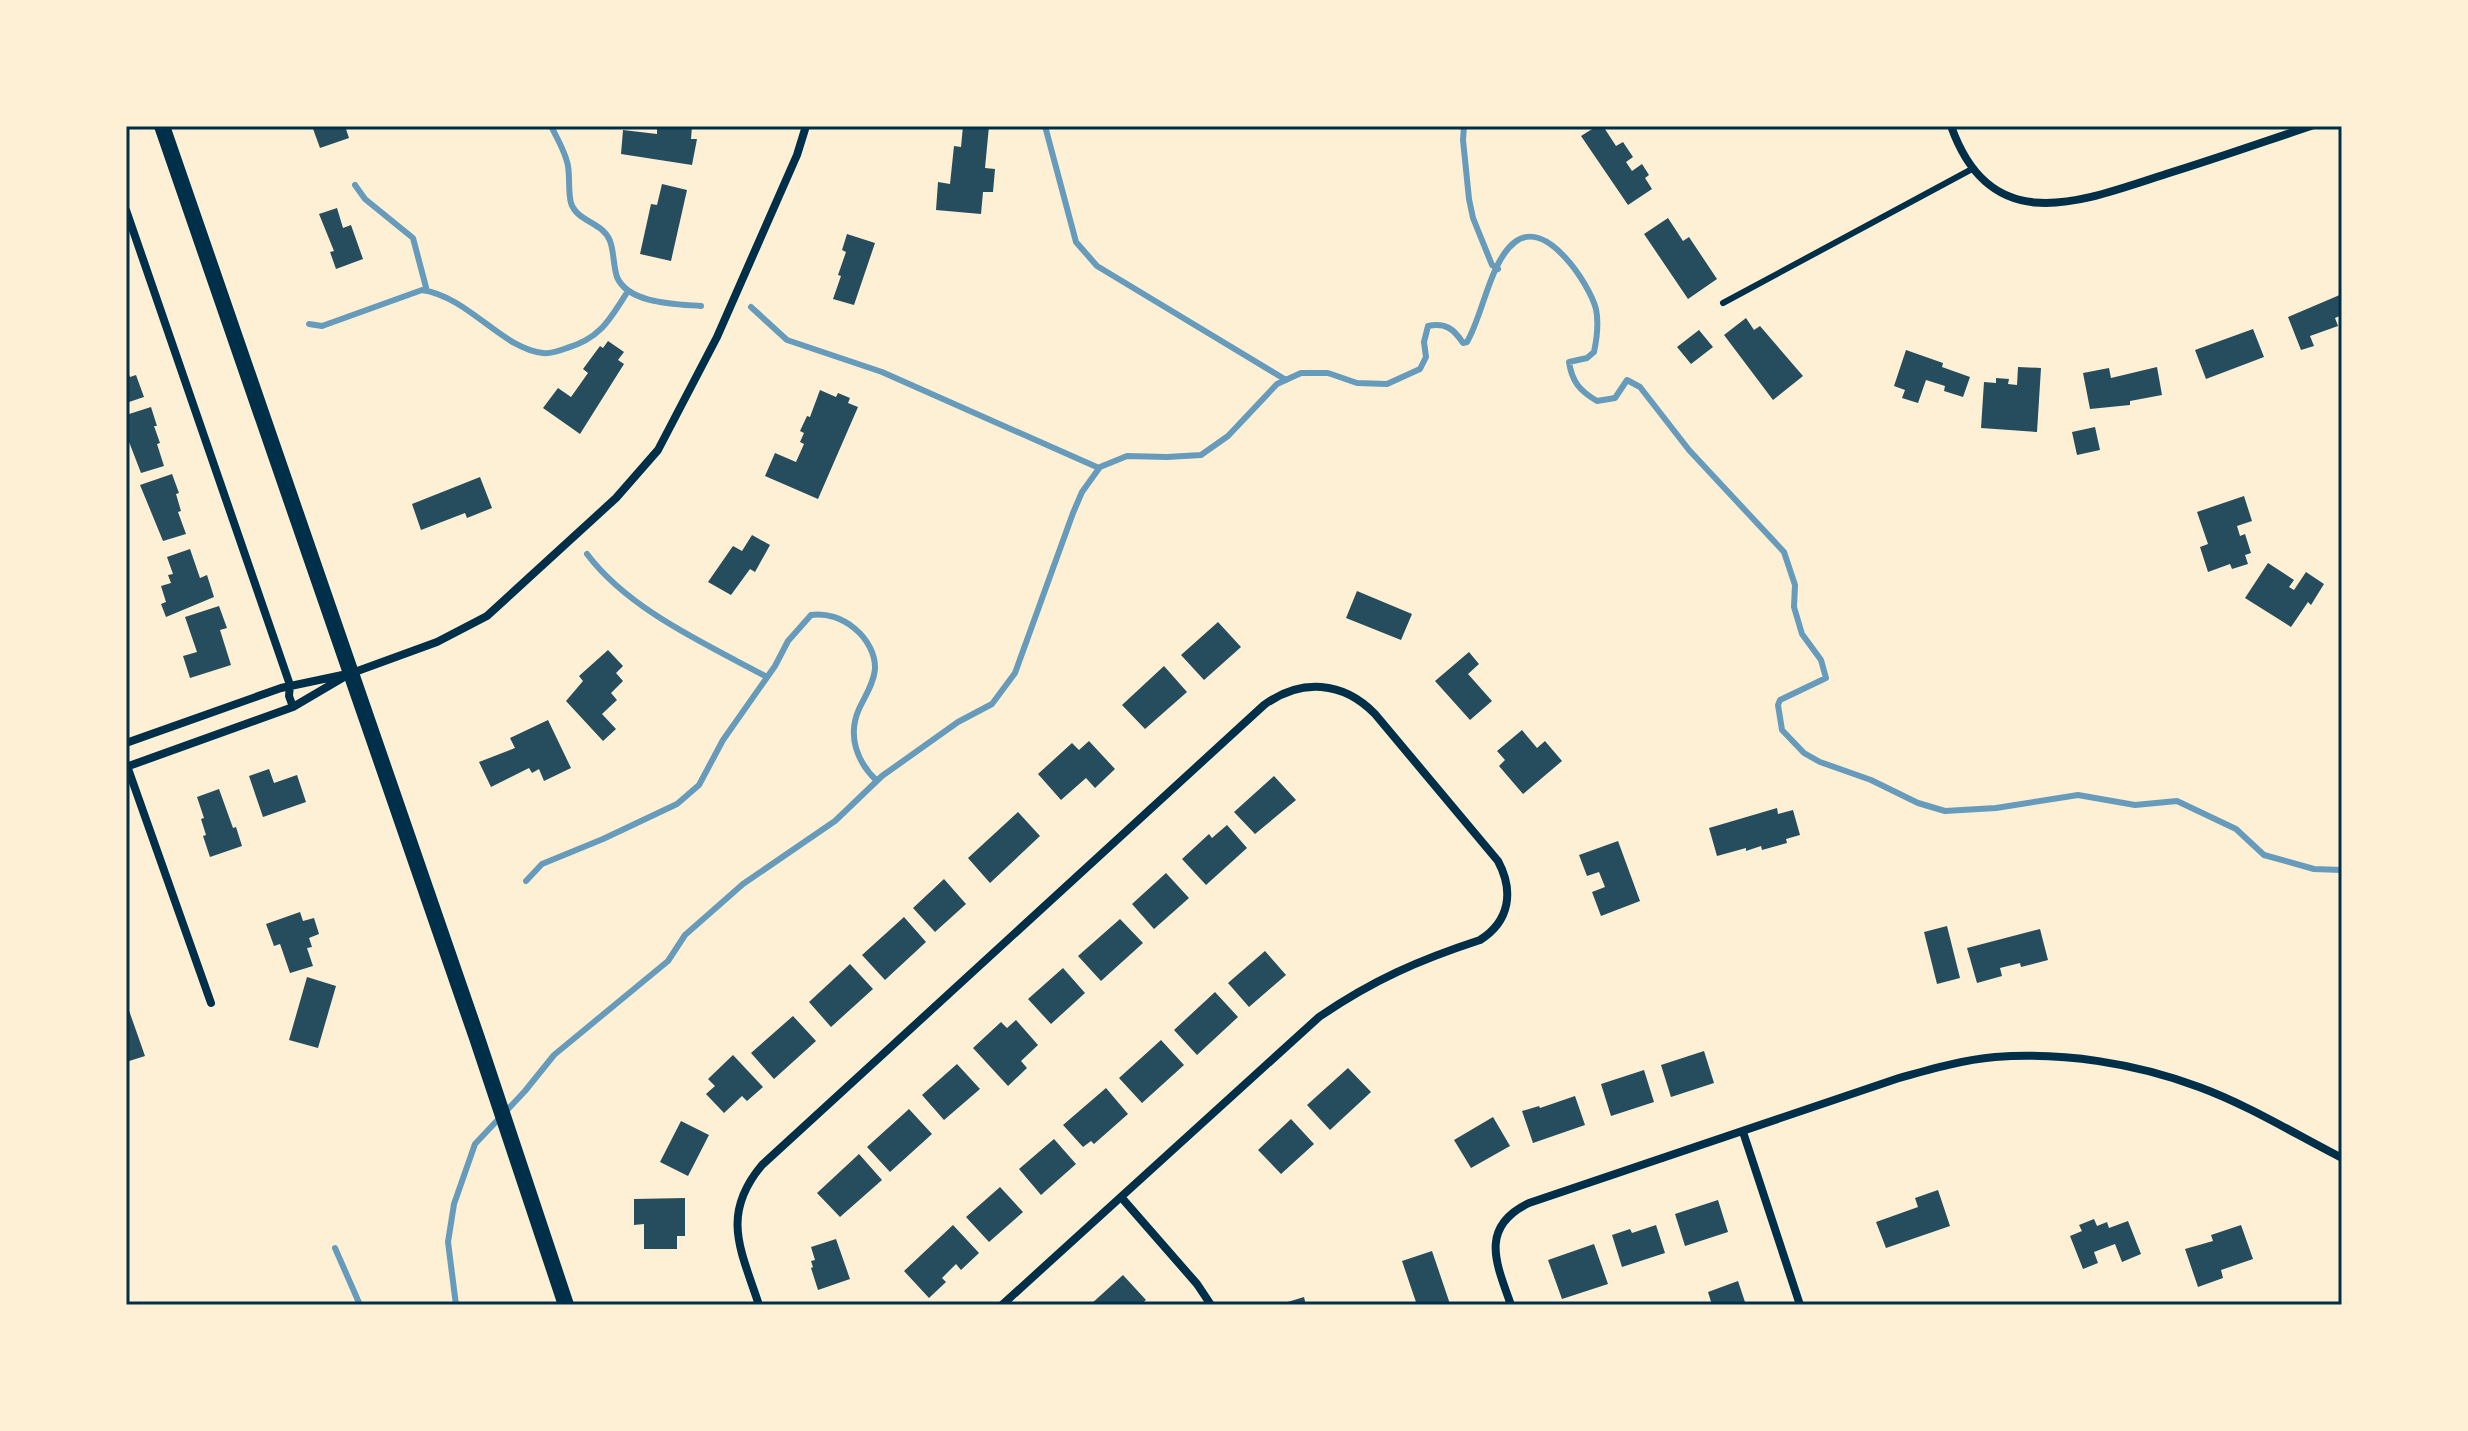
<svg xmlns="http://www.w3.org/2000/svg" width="2468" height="1431" font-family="'Space Grotesk',sans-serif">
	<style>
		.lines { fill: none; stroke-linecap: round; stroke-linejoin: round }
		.stream { stroke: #669bbc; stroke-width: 6 }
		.building { fill: #264d5e }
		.service { stroke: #003049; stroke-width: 6 }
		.minor { stroke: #003049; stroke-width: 8 }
		.secondary { stroke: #003049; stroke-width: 16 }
		.neatline { fill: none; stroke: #003049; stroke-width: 3 }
	</style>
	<rect width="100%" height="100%" fill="#fdf0d5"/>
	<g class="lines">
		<!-- stream -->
		<path class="stream" d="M551,126C557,138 566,153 568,166C570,178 568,192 571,203C577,222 603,222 610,241C614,251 613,265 617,277C628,304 677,304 701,306
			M1045,126L1076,242L1097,266L1286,380
			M1464,126L1463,140L1469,199L1473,218L1492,265L1498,269
			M355,185L365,199L413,238L427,291
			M751,307L787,340L882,372L1099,468
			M309,324L322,326L422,290C469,297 502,349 543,353C551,354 559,351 567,348C601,338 610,319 628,291
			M587,554C629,610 706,644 767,677
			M526,881L542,864L603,839L677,804L699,785L723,740L775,666L788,641L811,615C841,610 876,638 875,669C874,683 865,696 859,709C847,736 857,762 877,781
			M335,1248L360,1305
			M456,1305L448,1242L454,1204L475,1144L525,1091L554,1055L668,961L685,935L743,884L835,821L882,776L958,722L992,704L1015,673L1073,513L1082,492L1100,467L1127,456L1167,457L1201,455L1228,436L1277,384L1301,373H1328L1357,383L1387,384L1420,369L1426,357L1424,342L1428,326C1445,322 1454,329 1463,343L1467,342C1483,315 1490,261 1515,242C1546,218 1589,283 1596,309C1599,324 1597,338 1594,352L1587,358L1569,362C1572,382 1580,391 1597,401L1615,398L1627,380L1640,387L1689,450L1784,552L1795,585L1794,607L1802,634L1821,660L1826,678L1780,700L1778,705L1782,730L1804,753L1820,762L1871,780L1918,803L1945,811L1996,808L2078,795L2135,805L2177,801L2236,829L2264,855L2314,869L2342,870"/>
	</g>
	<!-- building -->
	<path class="building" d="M312,126H345L349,138L320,148Z
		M657,126H692L691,139H697L692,165L621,154L623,130L657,134Z
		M963,126H989L985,168L995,169L993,192H983L981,214L936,210L938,182L950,184L954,146L961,147Z
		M1597,126H1603L1616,146L1623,142L1633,157L1626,162L1632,171L1642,164L1649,175L1645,178L1652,189L1628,205L1581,136Z
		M662,184L687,190L671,261L640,254L651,204L657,205Z
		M337,208L343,228L351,225L363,259L336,269L330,252L334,251L319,214Z
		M1668,218L1683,241L1689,237L1717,279L1688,299L1644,234Z
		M847,234L875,243L854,305L833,299L841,276L838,275L846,252L842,250Z
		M2342,294V315L2335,318L2338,326L2310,336L2314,346L2301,350L2288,317Z
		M1746,318L1754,330L1760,326L1803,376L1773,400L1724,335Z
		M2253,329L2264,357L2206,379L2195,350Z
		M1699,330L1713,347L1691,364L1677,347Z
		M608,341L624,352L618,360L624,364L580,434L543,408L558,388L571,397L588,373L583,369L600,346L603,348Z
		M1906,350L1943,363L1942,367L1970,377L1963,397L1944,391L1945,386L1926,380L1918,403L1902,398L1905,390L1894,386Z
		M2018,367L2041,368L2037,432L1981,428L1984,382L1996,383V378L2009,379L2008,384L2017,385Z
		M2157,367L2162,395L2130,401V405L2090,409L2083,373L2109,368L2111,378Z
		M126,368L130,377L136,375L144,397L126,403Z
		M820,390L836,397L838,393L850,398L848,403L858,407L818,499L765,476L775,453L796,462L804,444L800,442L804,433L800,431L807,416L810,417Z
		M151,407L157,426H154L160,443L157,444L164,466L141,473L126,434V415Z
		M2095,427L2100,450L2077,455L2072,432Z
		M172,474L179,493L176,494L181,511L178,512L186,534L163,541L140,485Z
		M480,477L492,508L467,518L465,513L421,530L412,504Z
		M2244,496L2252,521L2237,526L2240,536L2245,534L2251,553L2245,555L2248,564L2232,569L2230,564L2208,572L2200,547L2208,544L2197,512Z
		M752,535L770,545L755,572L750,569L731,595L708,582L733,546L742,551Z
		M190,549L200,578L207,575L214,597L166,617L161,604L166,602L161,586L171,583L168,575L173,574L167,557Z
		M2268,563L2294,580L2289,587L2294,590L2306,572L2324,584L2311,605L2308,602L2291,627L2245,598Z
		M1357,591L1412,614L1401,640L1346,618Z
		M219,606L227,628L220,630L231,665L190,678L183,656L197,652L185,617Z
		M1218,622L1241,647L1204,680L1181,655Z
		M608,650L623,666L616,673L623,681L611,693L617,700L602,714L616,729L603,741L566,701L583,681L579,676Z
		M1469,652L1479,664L1468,674L1492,701L1470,720L1435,681Z
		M1164,666L1187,692L1145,729L1122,705Z
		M548,720L571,768L544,781L539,769L532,773L529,768L491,787L479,762L515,748L510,738Z
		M1522,730L1537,748L1545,741L1562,761L1523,794L1499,766L1505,760L1497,751Z
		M1089,741L1115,769L1095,788L1086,778L1061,800L1038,774L1072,743L1079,750Z
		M269,769L274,783L297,775L306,802L263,817L249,776Z
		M1274,776L1296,800L1255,834L1234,812Z
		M219,789L233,828L236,827L242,846L210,857L203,836L206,835L201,819L204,818L197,797Z
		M1777,808L1778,814L1793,810L1800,835L1786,839L1787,843L1762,850L1761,846L1746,851V848L1717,856L1709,828Z
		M1018,812L1040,836L990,883L968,858Z
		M1227,825L1247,848L1206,885L1182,859L1209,834L1212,838Z
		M1618,841L1640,901L1601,916L1592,892L1605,887L1599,872L1587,876L1579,855Z
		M1166,873L1189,898L1154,929L1132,904Z
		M944,879L966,904L935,932L913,908Z
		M300,912L303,921L314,918L319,934L309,938L312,947L307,948L313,966L290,973L280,944L274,946L266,924Z
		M904,917L926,942L885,980L862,955Z
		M1120,919L1143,943L1101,981L1078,956Z
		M1947,926L1960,978L1937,984L1924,932Z
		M2040,929L2048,960L2021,967L2020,963L2000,968L2002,976L1977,983L1967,948Z
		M1265,951L1286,975L1249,1007L1228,983Z
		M850,964L873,989L831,1027L809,1002Z
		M1063,968L1085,993L1051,1024L1028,999Z
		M307,977L336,986L318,1048L289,1040Z
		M1215,992L1238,1017L1197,1055L1174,1030Z
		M126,1002L145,1056L126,1062Z
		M793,1016L816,1041L774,1079L751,1053Z
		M1016,1020L1038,1045L1021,1061L1027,1068L1008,1086L973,1048L1001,1022L1007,1028Z
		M1161,1040L1184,1065L1142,1103L1119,1078Z
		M1704,1051L1714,1083L1671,1097L1661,1065Z
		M733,1055L763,1087L747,1101L742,1096L724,1113L706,1094L715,1086L708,1079Z
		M957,1064L980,1089L944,1120L922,1095Z
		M1348,1068L1371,1092L1330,1130L1307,1105Z
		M1644,1070L1654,1102L1611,1116L1601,1084Z
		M1106,1088L1128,1114L1094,1144L1091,1141L1083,1147L1063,1125Z
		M1575,1096L1585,1125L1533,1143L1522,1111L1539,1106L1540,1108Z
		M909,1109L932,1134L890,1172L867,1147Z
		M1493,1117L1510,1146L1471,1168L1454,1140Z
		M1291,1119L1314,1144L1281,1174L1258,1150Z
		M681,1121L709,1135L688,1176L660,1162Z
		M1054,1139L1076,1164L1041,1195L1019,1169Z
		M859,1154L882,1180L840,1217L817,1193Z
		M1000,1187L1023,1212L989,1242L966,1217Z
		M1938,1190L1950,1226L1886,1248L1876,1222L1918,1207L1915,1198Z
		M685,1198V1236H677V1249H644V1224L634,1225V1199Z
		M1718,1200L1728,1232L1685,1246L1675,1214Z
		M2094,1219L2097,1226L2107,1222L2109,1228L2128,1221L2141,1254L2122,1262L2115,1244L2094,1252L2098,1263L2083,1269L2070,1236L2082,1231L2079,1225Z
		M953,1225L979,1253L961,1270L956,1264L942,1278L946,1282L929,1298L904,1271Z
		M1656,1225L1665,1253L1622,1267L1612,1235L1630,1229L1632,1233Z
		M2241,1225L2253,1259L2221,1270L2223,1278L2198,1287L2185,1249L2213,1241L2211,1235Z
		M836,1239L850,1279L818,1290L811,1268L813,1267L811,1261L815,1260L811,1247Z
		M1594,1244L1608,1284L1562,1299L1548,1260Z
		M1432,1251L1450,1304L1417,1305L1402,1261Z
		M1123,1275L1146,1300L1140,1305H1090Z
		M1738,1281L1746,1305H1712L1708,1292Z
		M1304,1297L1306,1305H1282L1281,1304Z"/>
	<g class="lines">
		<!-- service -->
		<path class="service" d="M1723,303L1972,169"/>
		<!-- minor -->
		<path class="minor" d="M1951,126C1991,239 2080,202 2166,174C2215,159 2263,142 2311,126
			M126,210L290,685L289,696L293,707
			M126,743L281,688L352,673L437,642L487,616L616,498L658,450L717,337L797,155L806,126
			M126,763L211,1003
			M126,767L293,707L344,677
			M1743,1132L1800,1305
			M1121,1197L1197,1284L1211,1305
			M759,1305C741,1250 720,1215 762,1165L1264,705C1301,678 1343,681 1375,714L1498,861C1514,891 1510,921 1480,940C1419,960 1373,980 1319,1017L1002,1305
			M1511,1305C1496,1263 1479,1227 1529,1203L1899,1078C1931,1069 1962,1060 1995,1057C2063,1052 2135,1063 2199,1087C2248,1105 2295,1134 2342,1158"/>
		<!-- secondary -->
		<path class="secondary" d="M162,126L477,1038L566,1305"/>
	</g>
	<!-- border -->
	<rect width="2468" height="1431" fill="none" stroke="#fdf0d5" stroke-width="256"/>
	<rect x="128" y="128" width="2212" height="1175" class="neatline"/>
</svg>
